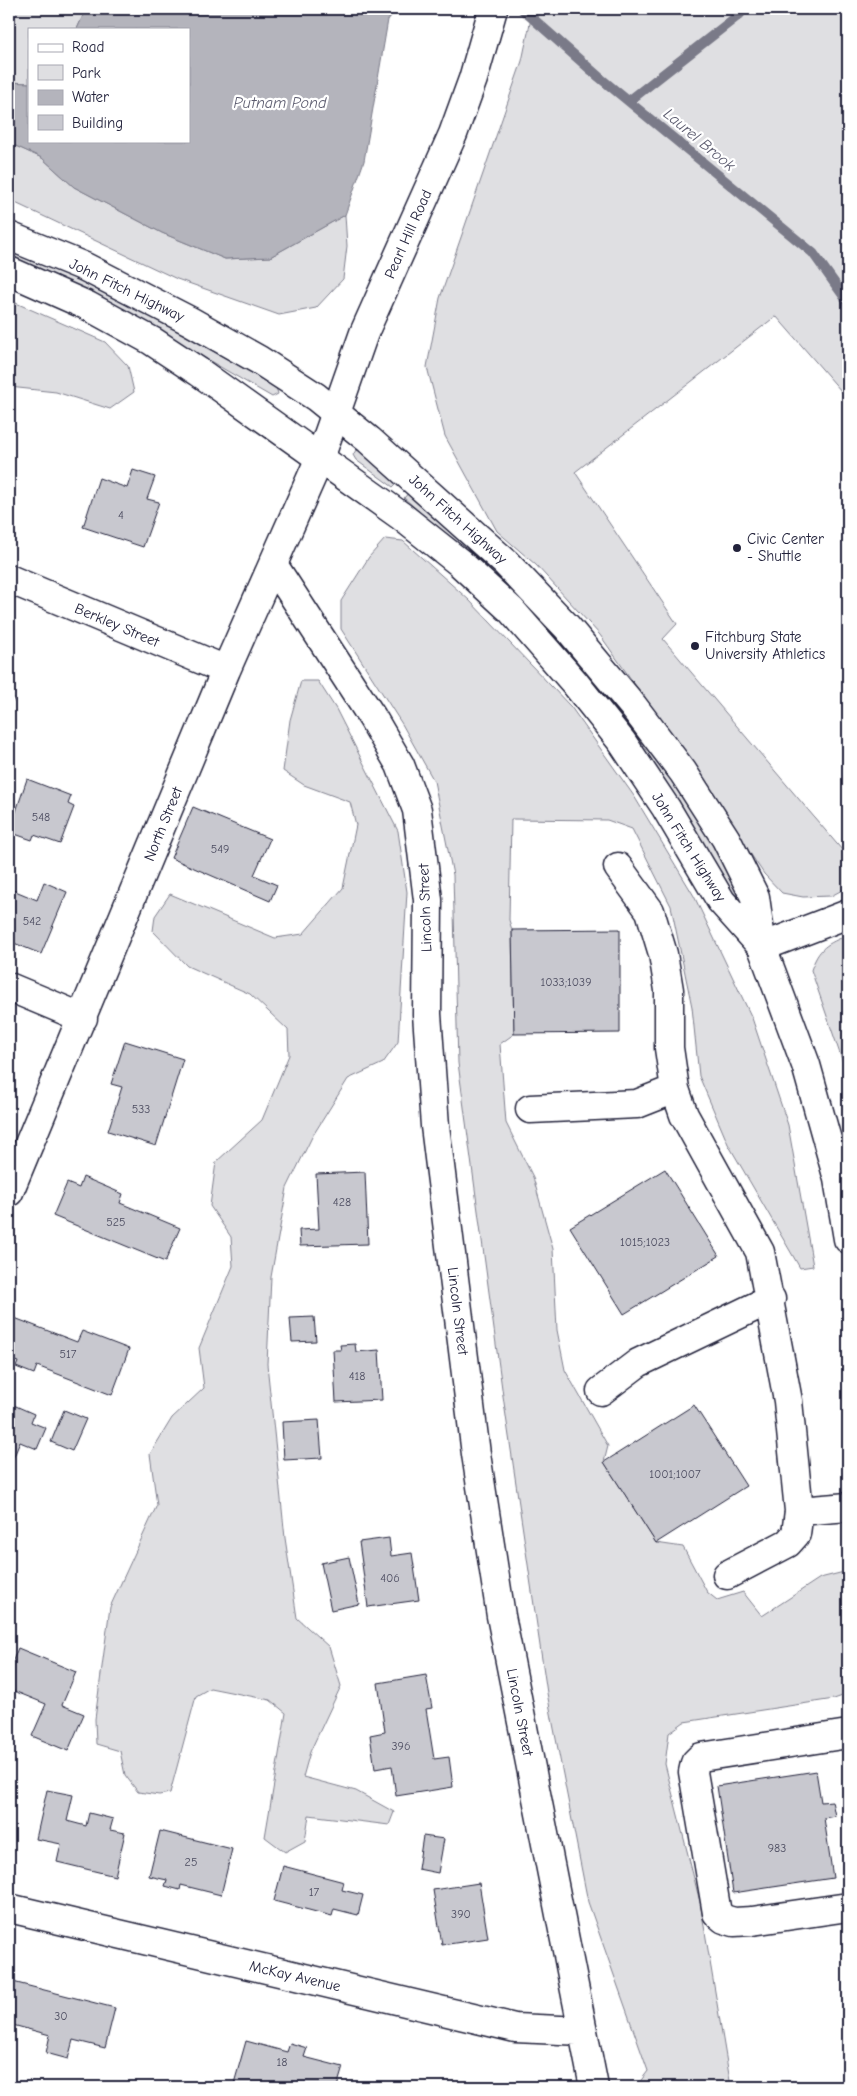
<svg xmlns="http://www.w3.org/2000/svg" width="857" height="2096" font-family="'Comic Neue',sans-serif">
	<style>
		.green { fill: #dfdfe2; stroke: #80808e }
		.water { fill: #b4b4bc; stroke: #7a7a88 }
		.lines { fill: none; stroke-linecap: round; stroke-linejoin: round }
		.stream { stroke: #7a7a88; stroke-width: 10 }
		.building { fill: #c8c8cf; stroke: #22223b }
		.minor-casing { stroke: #22223b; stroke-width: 31 }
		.major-casing { stroke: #22223b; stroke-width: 31 }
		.minor { stroke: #fff; stroke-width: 28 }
		.major { stroke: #fff; stroke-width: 28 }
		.poi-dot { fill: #22223b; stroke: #fff; stroke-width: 2 }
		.labels { text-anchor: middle; stroke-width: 4.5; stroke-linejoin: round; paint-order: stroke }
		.number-label { font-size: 12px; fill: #4c4c60 }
		.street-label { font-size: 15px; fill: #22223b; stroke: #fff }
		.poi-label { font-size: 15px; fill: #22223b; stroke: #fff; text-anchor: start }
		.water-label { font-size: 16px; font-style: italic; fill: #5c5c6f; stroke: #fff }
	</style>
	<rect width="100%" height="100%" fill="#fff"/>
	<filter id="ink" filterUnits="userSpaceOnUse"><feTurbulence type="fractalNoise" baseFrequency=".02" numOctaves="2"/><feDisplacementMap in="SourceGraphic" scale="10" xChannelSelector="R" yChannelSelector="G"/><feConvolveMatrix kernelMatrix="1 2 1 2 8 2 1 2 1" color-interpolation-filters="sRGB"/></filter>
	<g filter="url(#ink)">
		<!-- green -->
		<path class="green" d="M9,9H86L77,29H29V83L9,82Z
			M533,9H848V399L776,316L575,472L677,624L663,639L848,857V887L831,896L803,897L782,893L764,874L683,753L600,635L536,565L497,531L445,436L427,367L440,298L522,61Z
			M9,143L42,158L74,187L162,233L225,259L270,257L345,215L347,246L343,279L316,308L279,315L177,279L9,200Z
			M9,247C101,288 189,337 276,387L278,394L272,397L198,354L9,261Z
			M9,300L105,342L128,366L134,392L110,409L56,392L9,387Z
			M356,450L362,451L399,481L393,487L356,460L353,455Z
			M410,491L562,635L689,801L741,893L740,897L735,898L449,538L404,498Z
			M385,539L403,541L469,600L571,707L634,796L694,896L752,1018L788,1125L813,1266L800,1268L728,1144L699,1076L692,1007L671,906L632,829L607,820L511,819L509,920L512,930L514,1034L500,1044L506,1123L533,1177L553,1249L557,1330L565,1370L608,1446L604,1462L656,1543L683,1547L707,1592L717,1600L743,1592L762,1616L820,1578L848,1571V1694L834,1699L684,1722L669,1733L665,1764L700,1902L731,2087H636L648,2071L588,1902L547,1693L503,1396L458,1063L453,875L434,781L402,724L341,629V601L369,557Z
			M301,681H318L336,709L398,831L407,892L398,1042L383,1063L348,1079L312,1137L287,1188L271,1277L267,1364L285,1538L297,1618L329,1647L341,1686L310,1752L303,1777L356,1791L394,1812L389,1825L309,1815L305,1841L285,1852L265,1837L286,1713L270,1700L210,1688L196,1696L170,1793L159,1795L138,1792L125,1775L120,1751L96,1744L95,1719L110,1607L157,1505L150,1454L172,1418L204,1388L199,1348L233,1266L231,1237L210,1206L216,1162L262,1120L289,1055L288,1030L250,994L187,966L153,931L155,916L170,894L275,938L303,934L343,888L356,825L350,802L304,785L283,771L290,720Z
			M848,935V1077L811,970C819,947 827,944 848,935Z"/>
		<!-- water -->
		<path class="water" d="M86,9H396L388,20L364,161L345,215L270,257L225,259L162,233L74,187L42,158L9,143V82L29,83V141H189V29H77Z"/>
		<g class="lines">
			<!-- stream -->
			<path class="stream" d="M522,9L599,77L813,253L848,302
				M629,101L740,14L738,9"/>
		</g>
		<!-- building -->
		<path class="building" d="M133,470L155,477L147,499L159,502L143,547L83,527L99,478L127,488Z
			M9,696L14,698L9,709Z
			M27,779L71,796L68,804L74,807L60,844L34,835L32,840L9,832Z
			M193,807L270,839L254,875L277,885L270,901L171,858Z
			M44,882L67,892L41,954L9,941V901L13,890L37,900Z
			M620,929V1033L514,1034L512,930Z
			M125,1041L183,1059L156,1146L108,1131L122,1087L111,1084Z
			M665,1169L719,1256L624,1314L570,1227Z
			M365,1172L368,1244L300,1246L299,1230L319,1229L316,1174Z
			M83,1177L123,1194L120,1203L180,1228L165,1262L53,1216L67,1183L79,1188Z
			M12,1317L77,1342L82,1331L129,1349L112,1395L37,1366L34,1374L16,1367L18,1362L9,1359V1325Z
			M314,1317L316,1341L292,1342L290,1318Z
			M355,1344L356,1352L379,1350L382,1400L336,1402L333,1350H341L340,1345Z
			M9,1403L34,1414L31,1422L46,1428L37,1449L20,1442L12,1461L9,1459Z
			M694,1405L746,1486L656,1543L604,1462Z
			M64,1410L86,1419L72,1451L51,1442Z
			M319,1420L322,1458L284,1460L282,1422Z
			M389,1538L391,1556L412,1553L419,1600L368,1607L359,1542Z
			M349,1557L359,1604L331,1610L321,1563Z
			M18,1648L76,1672L62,1705L84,1714L68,1751L32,1736L46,1704L9,1689V1670Z
			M426,1675L432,1708L426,1709L434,1759L449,1757L453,1787L396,1796L392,1766L375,1769L370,1735L385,1732L378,1683Z
			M816,1771L821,1802L832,1801L835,1816L824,1818L833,1878L733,1893L717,1786Z
			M47,1790L73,1795L67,1821L86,1826L89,1813L113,1819L110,1830L125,1833L115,1876L57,1862L61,1844L36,1839Z
			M160,1831L232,1849L221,1895L181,1885L180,1890L165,1886L167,1880L149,1876Z
			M423,1836L444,1839L438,1873L418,1869Z
			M283,1866L344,1882L342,1890L363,1895L358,1915L334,1909L332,1916L274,1901Z
			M479,1883L488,1938L442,1945L433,1890Z
			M9,1981L115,2008L105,2048L73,2040L68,2059L46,2053L50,2035L9,2024Z
			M246,2041L287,2052L290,2043L307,2048L304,2057L343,2067L337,2087H233Z"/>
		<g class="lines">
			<!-- minor casing -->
			<g class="minor-casing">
				<path id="minor" d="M274,566L372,717L400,765L417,810L428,900L427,1014L435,1126L476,1454L501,1616L594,2087
					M9,579L226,670
					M618,867L650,911L663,954L669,990V1048L675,1089L684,1115L760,1252L788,1401L799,1511L796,1534L788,1543L727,1575
					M762,947L848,914
					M9,987L83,1018
					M530,1109L637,1104L675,1089
					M9,1192L226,670L320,458L364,333L453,134L473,79L493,9
					M601,1391L638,1363L771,1299
					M799,1511L848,1507
					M848,1734L701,1757L695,1763L693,1772L717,1913L724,1919L734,1922L752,1921L848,1907
					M9,1908L515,2028L583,2031"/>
			</g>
			<!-- major casing -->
			<g class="major-casing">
				<path id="major" d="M9,236L85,267L190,321L259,360L316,397L369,440L505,562L567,627L633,706L683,772L726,839L755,897L762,947L806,1065L838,1179L848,1239
					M9,271L88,306L152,341L199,372L401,516L460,563L511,610L574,682L622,742L666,808L721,901L762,947"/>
			</g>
			<!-- minor -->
			<use href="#minor" class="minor"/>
			<!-- major -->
			<use href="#major" class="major"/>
		</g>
	</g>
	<!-- markers -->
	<g class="poi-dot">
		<circle cx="737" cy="548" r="5"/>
		<circle cx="695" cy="646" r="5"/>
	</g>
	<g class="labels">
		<!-- number labels -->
		<g class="number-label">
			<text x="121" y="519">4</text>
			<text x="41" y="821">548</text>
			<text x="220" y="853">549</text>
			<text x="32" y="925">542</text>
			<text x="566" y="986">1033;1039</text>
			<text x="141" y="1113">533</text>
			<text x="342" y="1206">428</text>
			<text x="116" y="1226">525</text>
			<text x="645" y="1246">1015;1023</text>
			<text x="68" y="1358">517</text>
			<text x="357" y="1380">418</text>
			<text x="675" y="1478">1001;1007</text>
			<text x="390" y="1582">406</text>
			<text x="401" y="1750">396</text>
			<text x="777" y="1852">983</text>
			<text x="191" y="1866">25</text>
			<text x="314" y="1896">17</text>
			<text x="461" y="1918">390</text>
			<text x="61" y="2020">30</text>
			<text x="282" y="2066">18</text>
		</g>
		<!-- street labels -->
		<g class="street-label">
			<text transform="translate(408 234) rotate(-66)" y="5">Pearl Hill Road</text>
			<text transform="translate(127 290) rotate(26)" y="5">John Fitch Highway</text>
			<text transform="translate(458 519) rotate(42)" y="5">John Fitch Highway</text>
			<text transform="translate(117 625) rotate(23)" y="5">Berkley Street</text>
			<text transform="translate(163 824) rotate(-68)" y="5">North Street</text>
			<text transform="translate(689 847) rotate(58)" y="5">John Fitch Highway</text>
			<text transform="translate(425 908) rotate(-92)" y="5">Lincoln Street</text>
			<text transform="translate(458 1311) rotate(83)" y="5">Lincoln Street</text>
			<text transform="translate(520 1712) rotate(79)" y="5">Lincoln Street</text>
			<text transform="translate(295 1976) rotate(13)" y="5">McKay Avenue</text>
		</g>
		<!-- poi labels -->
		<g class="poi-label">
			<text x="747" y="544">Civic Center<tspan x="747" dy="17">- Shuttle</tspan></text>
			<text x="705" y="642">Fitchburg State<tspan x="705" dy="17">University Athletics</tspan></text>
		</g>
		<!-- water labels -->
		<g class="water-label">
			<text x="280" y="108">Putnam Pond</text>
			<text transform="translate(700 139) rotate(40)" y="6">Laurel Brook</text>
		</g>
	</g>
	<!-- margin -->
	<rect width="857" height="2096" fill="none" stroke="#fff" stroke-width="30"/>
	<rect x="15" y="15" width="827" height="2066" fill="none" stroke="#22223b" stroke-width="2" filter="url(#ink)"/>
	<!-- legend -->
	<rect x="28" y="28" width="162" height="115" fill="#ffffff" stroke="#a7a7b1"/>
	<rect x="38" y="44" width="25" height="8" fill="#ffffff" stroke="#a7a7b1"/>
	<text x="72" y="52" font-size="15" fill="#22223b">Road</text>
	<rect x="38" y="65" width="25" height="15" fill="#dfdfe2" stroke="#a7a7b1"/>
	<text x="72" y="78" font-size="15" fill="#22223b">Park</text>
	<rect x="38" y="90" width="25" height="15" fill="#b4b4bc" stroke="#a7a7b1"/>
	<text x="72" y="102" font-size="15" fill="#22223b">Water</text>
	<rect x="38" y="115" width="25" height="15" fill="#c8c8cf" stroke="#a7a7b1"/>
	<text x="72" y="128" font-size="15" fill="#22223b">Building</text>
</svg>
